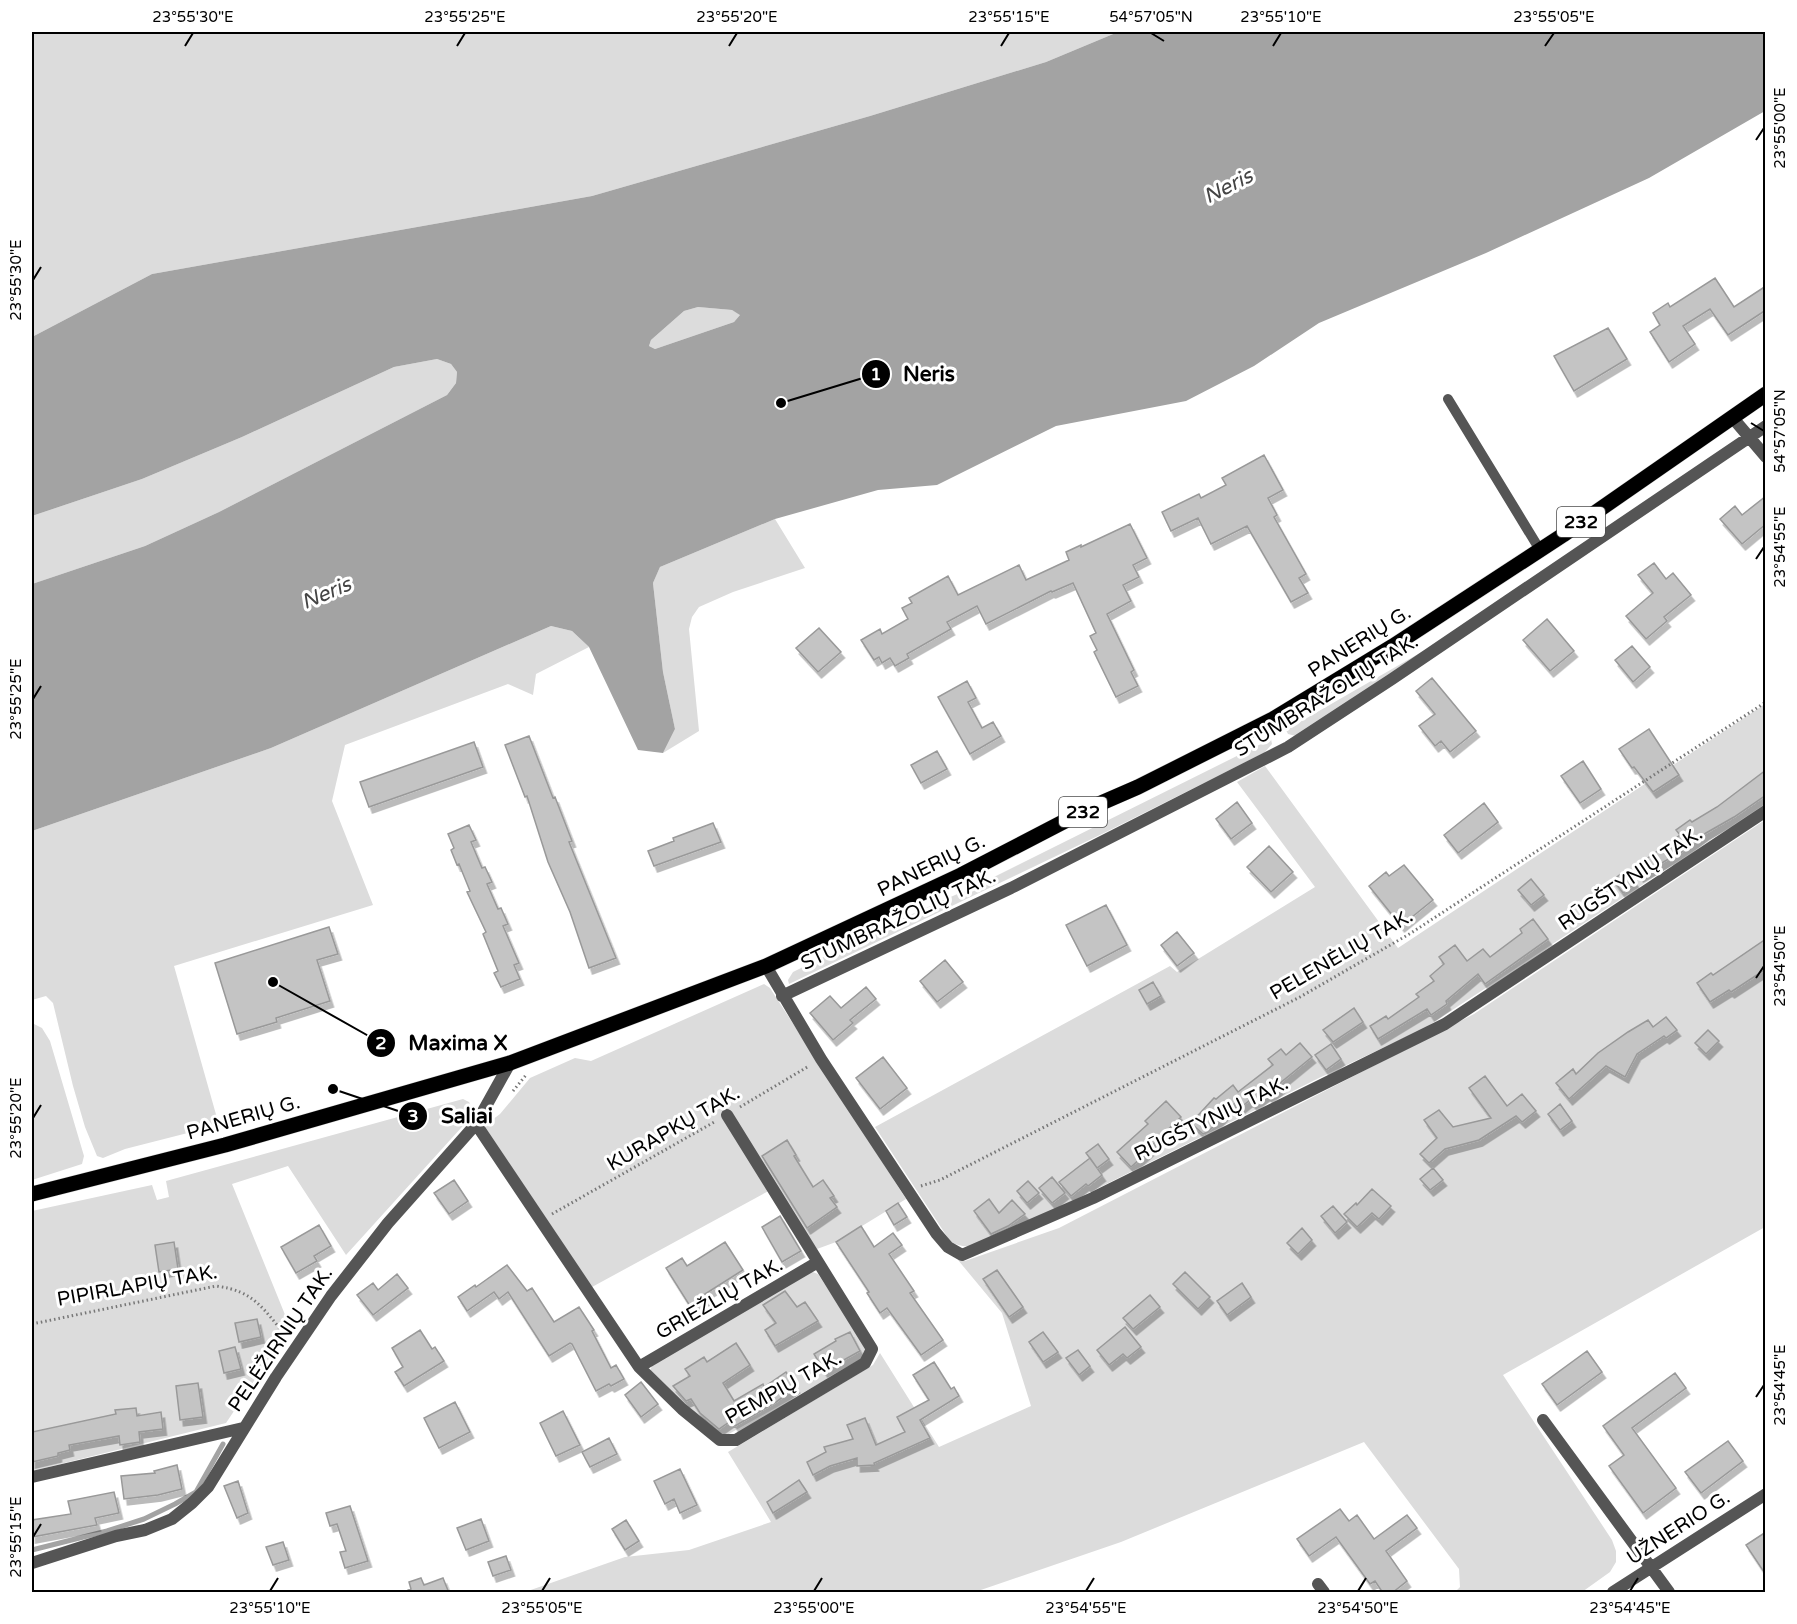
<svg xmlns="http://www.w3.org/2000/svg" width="1797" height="1624" font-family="'Varela Round',sans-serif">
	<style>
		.green { fill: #dcdcdc }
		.water { fill: #a3a3a3; fill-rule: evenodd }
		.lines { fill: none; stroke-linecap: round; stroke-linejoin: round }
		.stream { stroke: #a3a3a3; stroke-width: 5 }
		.building { fill: #c4c4c4; stroke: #999; stroke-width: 1.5; filter: url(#shadow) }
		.primary-casing { stroke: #dbdbdb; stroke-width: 16 }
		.path { stroke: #777; stroke-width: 3; stroke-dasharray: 1.5 3; stroke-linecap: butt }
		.service { stroke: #555; stroke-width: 10 }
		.minor { stroke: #555; stroke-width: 12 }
		.primary { stroke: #000; stroke-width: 15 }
		.ticks { fill: none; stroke: #000; stroke-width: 2 }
		.labels { text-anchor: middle; stroke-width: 6; stroke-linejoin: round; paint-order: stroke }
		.shield { fill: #fff; stroke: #4c4c4c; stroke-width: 1.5 }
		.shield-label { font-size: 18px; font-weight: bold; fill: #000 }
		.street-label { font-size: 20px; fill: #000; stroke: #fff }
		.water-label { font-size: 21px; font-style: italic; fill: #444; stroke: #fff }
		.leader { fill: none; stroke: #000; stroke-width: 2 }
		.callout-dot { fill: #000; stroke: #fff; stroke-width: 2 }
		.mark-label { font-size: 18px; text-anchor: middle; font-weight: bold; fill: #fff }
		.callout-label { font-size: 21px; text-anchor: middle; font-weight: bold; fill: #000; stroke: #fff; stroke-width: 6; stroke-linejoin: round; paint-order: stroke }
		.neatline { fill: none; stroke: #000; stroke-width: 2 }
		.ticks-label { font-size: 15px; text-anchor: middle; fill: #000 }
	</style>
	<defs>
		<filter id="shadow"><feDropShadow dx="3.5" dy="6" stdDeviation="0" flood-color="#0004"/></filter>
	</defs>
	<rect width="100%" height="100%" fill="#fff"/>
	<!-- green -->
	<path class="green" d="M32,32H1118L1046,62L870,116L592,196L152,274L32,337Z
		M698,307L732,310L741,314L734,322L655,349L649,346L651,340L684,311Z
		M437,359L451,364L457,372L456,383L447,395L219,512L145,546L32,584V516L142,479L242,437L394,367Z
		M775,519L805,568L733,592L699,607L692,617L689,629L699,731L663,753L675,729L663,672L653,583L660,567Z
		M551,626L572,631L589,647L536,674L533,695L508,684L345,745L332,801L373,905L174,966L219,1125L125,1149L103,1158L97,1156L85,1127L73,1086L53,1003L46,996L32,1000V831L271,748Z
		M1425,650L1296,736L1288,734L1286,730Z
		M1765,704V804L1425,1028L1319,1078L1008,1233C988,1240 969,1254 950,1241L875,1127L1170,966L1177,972L1315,887L1237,782L1265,766L1398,948Z
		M1271,739L1272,744L1264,753L1102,834L789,984L788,980L793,972L890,924L982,883Z
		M1765,820V1227L1503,1375L1612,1540L1616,1551V1562L1610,1572L1582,1592H1455L1460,1587L1459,1569L1364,1442L1121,1542L975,1592H525L625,1557L689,1550L771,1522L728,1452L873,1365L880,1353L939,1447L1031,1406L1002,1313L958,1260L965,1261L1059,1228L1474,1014Z
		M764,984L770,988L906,1199L836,1242L817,1249L776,1187L592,1287L484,1126L500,1114L530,1078L575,1058L591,1061Z
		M32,1023L42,1028L50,1041L84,1156L82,1164L32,1180Z
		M463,1099L469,1102L473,1110L470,1118L346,1255L288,1166L232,1184L290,1327L226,1423L32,1471V1211L152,1185L157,1200L169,1197L166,1181Z
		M810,1271L818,1274L868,1349L863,1359L727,1435L714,1433L650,1371L653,1363Z"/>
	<!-- water -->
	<path class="water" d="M1118,32H1765V111L1649,178L1486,253L1319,323L1254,366L1186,401L1056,426L937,485L878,490L775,519L660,567L653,583L663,672L675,729L663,753L638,750L589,647L572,631L551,626L271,748L32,831V584L145,546L219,512L447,395L456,383L457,372L451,364L437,359L394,367L242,437L142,479L32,516V337L152,274L592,196L870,116L1046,62ZM698,307L732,310L740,315L734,322L655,349L649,346L651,340L684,311Z"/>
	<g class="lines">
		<!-- stream -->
		<path class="stream" d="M32,1550L107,1531L144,1519L175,1504L196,1492L223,1444"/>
	</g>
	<!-- building -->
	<path class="building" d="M1715,278L1734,307L1766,286V310L1728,335L1710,309L1683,326L1695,344L1669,362L1650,332L1660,325L1653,313L1668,303L1670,307Z
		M1608,328L1627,359L1574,391L1554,356Z
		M1264,455L1283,490L1268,498L1277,515L1274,517L1306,574L1299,578L1308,593L1291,602L1247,526L1211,544L1198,518L1171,531L1162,512L1199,494L1201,498L1226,485L1222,478Z
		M1766,496V524L1742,544L1720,519L1735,506L1742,515Z
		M1130,524L1147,558L1133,565L1139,577L1123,585L1131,601L1107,614L1134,670L1131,672L1138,686L1116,697L1094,652L1097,650L1090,636L1096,633L1073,583L1052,592L1051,591L986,624L977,606L947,622L951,629L907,654L909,658L895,666L890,658L882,663L879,657L874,660L861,640L880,629L882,634L908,619L902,608L912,603L909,598L948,576L958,595L1019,565L1026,580L1069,560L1066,552L1081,545V547Z
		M1654,563L1666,579L1673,573L1691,595L1664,617L1667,621L1646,639L1626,616L1653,593L1638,575Z
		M1547,619L1574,651L1550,671L1523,640Z
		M819,628L841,652L818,672L796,648Z
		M1632,646L1650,667L1633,682L1615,660Z
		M1432,678L1476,731L1450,752L1441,741L1435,746L1419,726L1435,714L1416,691Z
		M967,681L976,698L968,702L982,728L993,722L1001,736L970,754L938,697Z
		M1649,729L1679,775L1653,792L1634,767L1632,768L1619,749Z
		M529,736L553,798L555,797L572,841L569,842L616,958L589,968L570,912L548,862L527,796L525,797L505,745Z
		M474,742L483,767L369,807L360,782Z
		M937,751L947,769L921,783L911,765Z
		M1583,761L1601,789L1580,803L1561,776Z
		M1766,770V795L1734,817L1706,833L1671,860L1670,858L1640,876L1635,867L1680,835L1676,830L1690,820L1692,822L1717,807Z
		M1237,802L1252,823L1231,839L1216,819Z
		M1484,803L1498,822L1458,853L1444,835Z
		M713,823L721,842L654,866L648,851L674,841L673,838Z
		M469,825L476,840L471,842L482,868L485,867L492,882L487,884L498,909L501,908L508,924L503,926L519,963L514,965L520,979L501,987L494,973L498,971L483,934L486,932L467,892L470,891L459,864L457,865L451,850L454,848L448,834Z
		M1269,846L1293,872L1271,892L1247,867Z
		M1404,865L1433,900L1401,926L1369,886L1386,872L1389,876Z
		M1626,870L1636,883L1623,893L1613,880Z
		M1531,879L1544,895L1531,905L1518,890Z
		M1106,905L1127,945L1087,966L1066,925Z
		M1533,919L1548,939L1485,984L1478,974L1446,1001L1447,1004L1431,1015L1427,1009L1378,1039L1370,1026L1386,1016L1388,1019L1419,997L1416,994L1434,981L1430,976L1444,964L1439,957L1455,945L1467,961L1483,949L1490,957L1522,933L1520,929Z
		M329,927L338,954L317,960L330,1001L276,1018L277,1022L237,1034L215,963Z
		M1177,932L1194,953L1177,966L1161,945Z
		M1766,939V969L1731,992L1729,990L1710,1002L1697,983L1711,973L1713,975Z
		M945,960L963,982L937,1002L920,981Z
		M1153,982L1161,996L1147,1004L1139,990Z
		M866,987L876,999L850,1020L853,1023L833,1040L810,1013L830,996L841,1008Z
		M1354,1008L1363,1022L1333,1042L1323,1030Z
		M1666,1017L1677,1030L1666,1038L1664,1036L1637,1054L1625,1077L1606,1066L1569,1099L1556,1083L1573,1069L1576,1074L1598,1053L1628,1032L1648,1020L1653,1027Z
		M1708,1030L1719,1041L1706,1054L1695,1043Z
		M1300,1043L1312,1057L1279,1084L1281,1087L1269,1097L1267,1094L1254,1105L1250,1100L1240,1108L1235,1103L1208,1132L1203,1134L1191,1123L1214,1098L1216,1099L1233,1085L1238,1092L1273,1065L1268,1059L1281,1049L1286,1055Z
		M1331,1044L1341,1059L1326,1070L1315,1055Z
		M883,1057L907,1088L880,1109L856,1078Z
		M1485,1076L1507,1106L1522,1094L1536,1111L1522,1122L1516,1116L1479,1140L1445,1149L1429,1163L1420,1154L1437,1138L1424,1120L1439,1110L1453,1127L1491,1118L1469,1088Z
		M1166,1101L1181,1117L1151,1146L1153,1147L1131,1167L1117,1152L1148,1124L1145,1121Z
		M1560,1104L1572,1121L1560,1130L1548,1114Z
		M787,1140L796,1155L794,1156L813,1187L823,1180L834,1196L830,1198L837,1207L807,1228L762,1156Z
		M1098,1144L1109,1159L1097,1168L1086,1153Z
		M1090,1158L1102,1175L1088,1186L1086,1184L1071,1196L1059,1182Z
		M1433,1168L1443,1180L1430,1190L1420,1179Z
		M1052,1177L1065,1193L1052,1203L1039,1188Z
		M454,1180L468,1201L449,1214L434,1193Z
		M1028,1181L1039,1193L1027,1203L1017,1191Z
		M1372,1189L1391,1206L1379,1219L1372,1213L1357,1227L1344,1214L1356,1203L1357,1205Z
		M989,1199L999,1213L1012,1200L1025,1214L1008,1226L991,1234L974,1211Z
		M898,1203L907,1217L894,1225L886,1211Z
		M1333,1206L1347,1222L1335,1233L1321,1216Z
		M780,1216L801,1251L782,1262L762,1227Z
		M319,1225L331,1246L314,1256L317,1261L296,1273L281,1247Z
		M861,1226L874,1247L893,1233L902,1245L889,1254L914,1291L910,1293L943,1340L921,1355L887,1308L880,1313L867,1293L869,1292L836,1242Z
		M1302,1228L1312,1240L1298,1254L1287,1243Z
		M174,1242L178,1269L159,1272L155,1245Z
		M725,1242L743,1270L705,1294L712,1303L695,1314L666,1268L682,1258L687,1266Z
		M507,1265L527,1291L532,1288L554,1322L579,1307L594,1330L592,1331L611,1368L616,1365L624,1379L611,1386L609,1384L596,1391L572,1344L570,1343L549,1356L508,1292L499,1299L494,1292L467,1311L458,1297L475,1285L476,1287Z
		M997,1270L1023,1307L1009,1317L983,1279Z
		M1185,1272L1210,1297L1198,1309L1173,1284Z
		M397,1274L408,1288L373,1315L357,1295L373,1283L378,1290Z
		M1242,1283L1251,1297L1227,1315L1217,1301Z
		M785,1291L797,1307L805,1302L818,1321L775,1346L765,1330L776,1323L763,1305Z
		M1150,1295L1160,1307L1133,1329L1123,1318Z
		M257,1319L261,1337L239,1342L235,1323Z
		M1125,1327L1141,1347L1127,1358L1123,1354L1109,1365L1097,1350Z
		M420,1330L432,1349L435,1347L444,1361L404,1386L395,1372L403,1367L392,1348Z
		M850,1332L860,1351L824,1371L814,1354L836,1341L835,1339Z
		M1043,1332L1058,1352L1043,1362L1029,1342Z
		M736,1343L750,1365L723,1383L734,1401L763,1384L764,1387L786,1372L796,1387L776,1402L735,1426L732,1420L719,1429L700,1413L691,1399L686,1401L673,1386L690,1376L685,1369L704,1357L707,1362Z
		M235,1347L241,1369L224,1373L219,1351Z
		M1078,1350L1090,1366L1079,1375L1066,1358Z
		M1587,1351L1602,1372L1557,1405L1542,1384Z
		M934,1362L951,1389L954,1387L959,1396L920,1420L930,1438L874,1463L875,1465L857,1466V1458L830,1466L813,1475L807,1462L826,1452L824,1447L853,1439L847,1425L865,1418L876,1445L905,1432L897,1417L929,1400L913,1375Z
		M1675,1373L1686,1388L1632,1428L1676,1488L1643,1513L1609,1466L1624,1455L1603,1426Z
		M641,1382L658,1404L641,1417L625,1395Z
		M198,1383L203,1417L180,1420L176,1386Z
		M455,1402L470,1432L439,1448L424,1418Z
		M136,1408L137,1416L161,1412L163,1429L139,1432L140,1442L120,1445L119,1436L69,1445L70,1450L58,1453V1456L32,1462V1432L116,1414L115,1410Z
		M563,1411L580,1445L556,1456L540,1423Z
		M609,1438L617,1454L590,1467L582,1452Z
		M1728,1441L1743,1461L1701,1493L1685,1472Z
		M177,1465L182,1489L158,1495L124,1499L121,1476L155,1473L154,1471Z
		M680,1469L697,1505L680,1513L674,1499L665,1504L654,1481Z
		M799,1480L807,1492L773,1513L767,1502Z
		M238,1481L248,1513L237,1518L224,1486Z
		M114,1492L119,1513L95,1518L97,1525L32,1537V1520L71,1514L68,1501Z
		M350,1506L368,1561L345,1568L340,1552L346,1551L337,1524L330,1526L326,1513Z
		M1340,1509L1349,1521L1357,1515L1374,1539L1407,1515L1417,1528L1386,1551L1407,1581L1392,1593H1383L1375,1581L1370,1584L1336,1537L1309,1556L1297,1539Z
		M481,1519L489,1541L466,1550L457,1528Z
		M626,1520L639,1541L625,1550L612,1529Z
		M1766,1532V1575L1746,1545Z
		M283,1542L289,1560L273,1565L266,1547Z
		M506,1556L511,1570L493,1576L488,1562Z
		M421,1578L424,1585L443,1578L449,1593H408V1590L411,1589L409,1582Z"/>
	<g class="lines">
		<!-- primary casing -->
		<g class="primary-casing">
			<path id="primary" d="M32,1194L225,1145L510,1063L766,966L961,875L1092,807L1138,787L1273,719L1393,646L1563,535L1766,394"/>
		</g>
		<!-- path -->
		<path class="path" d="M513,1091L526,1075
			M740,1107L809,1066
			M921,1186L940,1180L1300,997L1411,933L1766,702
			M552,1214L716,1121
			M32,1324L216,1286C255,1291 263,1309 287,1337"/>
		<!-- service -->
		<path class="service" d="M1448,399L1540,550"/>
		<!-- minor -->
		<path class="minor" d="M1732,417L1766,457
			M766,966L821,1059L936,1233L948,1247L962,1255L1093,1198L1445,1024L1766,811
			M782,996L1011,888L1288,747L1392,679L1766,426
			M476,1124L639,1367L682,1409L720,1440H736L865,1363L872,1349L727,1115
			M639,1367L818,1262
			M1543,1420L1669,1592
			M32,1477L243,1428
			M32,1563L116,1536L145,1530L172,1519L192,1503L208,1487L276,1377L331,1296L388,1223L476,1124L510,1063
			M1318,1584L1324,1592
			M1613,1592L1766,1494"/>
		<!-- primary -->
		<use href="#primary" class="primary"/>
	</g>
	<!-- ticks -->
	<path class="ticks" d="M1151,33L1164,41M185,46L193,33M457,46L465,33M729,46L737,33M1001,46L1009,33M1273,46L1281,33M1545,46L1554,33M1756,140L1764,128M33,280L41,267M1751,423L1764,431M1756,559L1764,547M33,699L41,686M1756,978L1764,966M33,1118L41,1105M1756,1397L1764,1385M33,1537L41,1524M270,1591L278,1578M542,1591L550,1578M814,1591L822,1578M1086,1591L1094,1578M1358,1591L1366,1578M1630,1591L1638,1578"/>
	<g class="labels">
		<!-- shield labels -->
		<g class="shield">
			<rect x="1557" y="507" width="48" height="30" rx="4.5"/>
			<rect x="1059" y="797" width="48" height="30" rx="4.5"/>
		</g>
		<g class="shield-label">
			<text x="1581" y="528">232</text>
			<text x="1083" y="818">232</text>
		</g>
		<!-- street labels -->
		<g class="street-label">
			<text transform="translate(1359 641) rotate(-32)" y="7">PANERIŲ G.</text>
			<text transform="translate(1326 695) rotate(-32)" y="7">STUMBRAŽOLIŲ TAK.</text>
			<text transform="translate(931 865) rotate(-26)" y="7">PANERIŲ G.</text>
			<text transform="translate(1630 878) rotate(-34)" y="7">RŪGŠTYNIŲ TAK.</text>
			<text transform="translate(898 919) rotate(-25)" y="7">STUMBRAŽOLIŲ TAK.</text>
			<text transform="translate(1341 954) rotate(-30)" y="7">PELENĖLIŲ TAK.</text>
			<text transform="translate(243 1117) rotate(-16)" y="7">PANERIŲ G.</text>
			<text transform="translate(1211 1118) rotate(-26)" y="7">RŪGŠTYNIŲ TAK.</text>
			<text transform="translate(673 1128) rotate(-30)" y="7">KURAPKŲ TAK.</text>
			<text transform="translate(137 1285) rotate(-10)" y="7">PIPIRLAPIŲ TAK.</text>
			<text transform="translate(719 1298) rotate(-30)" y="7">GRIEŽLIŲ TAK.</text>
			<text transform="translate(280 1339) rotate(-56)" y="7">PELĖŽIRNIŲ TAK.</text>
			<text transform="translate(783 1387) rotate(-29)" y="7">PEMPIŲ TAK.</text>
			<text transform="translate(1678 1527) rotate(-33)" y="7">UŽNERIO G.</text>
		</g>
		<!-- water labels -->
		<g class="water-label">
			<text transform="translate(1228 186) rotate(-27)" y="7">Neris</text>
			<text transform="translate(326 593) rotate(-23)" y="7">Neris</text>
		</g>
	</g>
	<!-- callouts -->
	<path class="leader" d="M781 403L876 374M273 982L381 1043M333 1089L413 1116"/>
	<g class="callout-dot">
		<circle cx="781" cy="403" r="6"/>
		<circle cx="273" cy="982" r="6"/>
		<circle cx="333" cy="1089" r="6"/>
		<circle cx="876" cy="374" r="15"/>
		<circle cx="381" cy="1043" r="15"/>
		<circle cx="413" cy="1116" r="15"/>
	</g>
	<g class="mark-label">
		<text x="876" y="380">1</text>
		<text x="381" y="1049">2</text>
		<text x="413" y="1122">3</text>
	</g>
	<g class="callout-label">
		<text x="929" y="381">Neris</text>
		<text x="458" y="1050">Maxima X</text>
		<text x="467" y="1123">Saliai</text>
	</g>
	<!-- border -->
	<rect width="1797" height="1624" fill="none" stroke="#ffffff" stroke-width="66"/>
	<rect x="33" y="33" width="1731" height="1558" class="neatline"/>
	<g class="ticks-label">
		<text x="193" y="22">23°55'30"E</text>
		<text x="465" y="22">23°55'25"E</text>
		<text x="737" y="22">23°55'20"E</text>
		<text x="1009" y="22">23°55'15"E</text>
		<text x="1151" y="22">54°57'05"N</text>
		<text x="1281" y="22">23°55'10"E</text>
		<text x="1554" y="22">23°55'05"E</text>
		<text transform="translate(1780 128) rotate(-90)" y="5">23°55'00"E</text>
		<text transform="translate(16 280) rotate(-90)" y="5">23°55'30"E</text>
		<text transform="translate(1780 431) rotate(-90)" y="5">54°57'05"N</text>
		<text transform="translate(1780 547) rotate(-90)" y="5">23°54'55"E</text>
		<text transform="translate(16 699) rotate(-90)" y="5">23°55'25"E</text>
		<text transform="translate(1780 966) rotate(-90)" y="5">23°54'50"E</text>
		<text transform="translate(16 1118) rotate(-90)" y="5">23°55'20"E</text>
		<text transform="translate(1780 1385) rotate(-90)" y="5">23°54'45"E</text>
		<text transform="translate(16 1537) rotate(-90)" y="5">23°55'15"E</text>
		<text x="270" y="1613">23°55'10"E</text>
		<text x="542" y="1613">23°55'05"E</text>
		<text x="814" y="1613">23°55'00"E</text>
		<text x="1086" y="1613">23°54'55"E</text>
		<text x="1358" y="1613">23°54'50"E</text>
		<text x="1630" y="1613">23°54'45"E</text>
	</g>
</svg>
